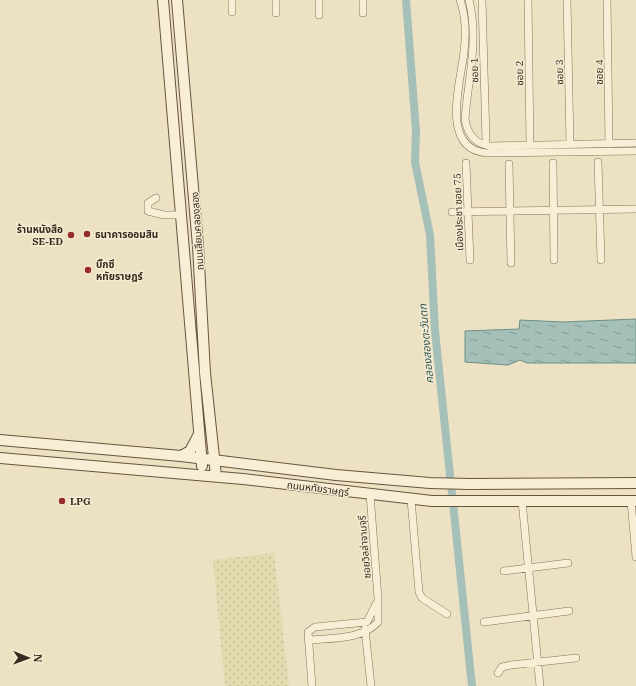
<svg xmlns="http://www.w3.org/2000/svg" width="636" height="686" font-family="'IBM Plex Serif','Noto Sans Thai',serif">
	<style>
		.farmland { fill: url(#farmland-dots) }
		.water { fill: url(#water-ripples); stroke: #6c8e86 }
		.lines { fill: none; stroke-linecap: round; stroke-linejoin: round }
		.canal { stroke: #a5c0b8; stroke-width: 8 }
		.street-casing { stroke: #87725a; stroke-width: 8 }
		.secondary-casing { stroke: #68543d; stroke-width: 12 }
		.street { stroke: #f8eed6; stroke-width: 7 }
		.secondary { stroke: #f8eed6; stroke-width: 10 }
		.poi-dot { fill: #942c2b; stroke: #f5ebd2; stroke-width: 1.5 }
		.labels { text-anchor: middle; stroke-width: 3; stroke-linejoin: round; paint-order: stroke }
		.street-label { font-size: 10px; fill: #372a1e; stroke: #f5ebd2 }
		.poi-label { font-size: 10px; font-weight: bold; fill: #372a1e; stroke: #f5ebd2; text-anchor: start }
		.water-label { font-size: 11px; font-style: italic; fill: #2d5654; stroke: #f5ebd2 }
	</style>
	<defs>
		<pattern id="farmland-dots" width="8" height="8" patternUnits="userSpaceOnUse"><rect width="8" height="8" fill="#e2dbb0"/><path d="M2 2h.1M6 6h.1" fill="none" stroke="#c2bc97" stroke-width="1.8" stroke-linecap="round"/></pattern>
		<pattern id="water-ripples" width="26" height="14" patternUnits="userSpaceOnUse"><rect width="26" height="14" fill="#a5c0b8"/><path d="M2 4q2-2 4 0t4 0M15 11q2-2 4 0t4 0" fill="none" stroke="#879c95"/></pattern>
	</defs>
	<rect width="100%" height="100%" fill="#ede1c3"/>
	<!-- farmland -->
	<path class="farmland" d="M274,553L289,686H225L213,560Z"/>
	<!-- water -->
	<path class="water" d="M636,319V363H527L520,360L508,365L465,362V331L519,329L520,320L563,322Z"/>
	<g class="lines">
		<!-- canal -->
		<path class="canal" d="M406,0L416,131L415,162L430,235L435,331L472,686"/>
		<!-- street casing -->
		<g class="street-casing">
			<path id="street" d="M460,0C466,16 466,35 464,52C461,81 439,149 487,153L636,151
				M469,0C479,40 468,79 465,119C467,133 475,144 490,146L636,143
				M482,0L486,140
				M528,0L530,145
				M567,0L570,144
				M607,0L609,144
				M232,12V0
				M276,13V0
				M363,13V0
				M319,15V0
				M598,162L601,260
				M466,163L470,260
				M553,163L554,260
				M509,164L511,263
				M156,198L148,203V211L164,215H181
				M452,212L636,209
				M411,499L419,592L422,598L447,614
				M522,501L540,686
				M631,501L636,557
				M504,571L568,563
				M484,622L569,611
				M365,629L371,686
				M308,640C331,638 362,640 378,622V598L370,494
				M498,673L502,667L511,665L576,658
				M312,686L308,632L315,627L367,622L376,604"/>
		</g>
		<!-- secondary casing -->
		<g class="secondary-casing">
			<path id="secondary" d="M163,0L202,466
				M177,0L198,246L205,373L216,476
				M0,440L181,456L336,475L430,483L469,484L636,483
				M181,456L190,451L199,434
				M0,458L243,479L432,501H636"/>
		</g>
		<!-- street -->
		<use href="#street" class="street"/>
		<!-- secondary -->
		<use href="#secondary" class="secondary"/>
	</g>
	<!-- markers -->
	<g class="poi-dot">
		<circle cx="87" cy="234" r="4"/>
		<circle cx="71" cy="235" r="4"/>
		<circle cx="88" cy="270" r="4"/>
		<circle cx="62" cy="501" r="4"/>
	</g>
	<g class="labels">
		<!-- street labels -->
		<g class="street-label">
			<text transform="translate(474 70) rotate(-91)" y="4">ซอย 1</text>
			<text transform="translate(559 72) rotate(-91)" y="4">ซอย 3</text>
			<text transform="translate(599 72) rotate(-90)" y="4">ซอย 4</text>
			<text transform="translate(519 73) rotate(-91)" y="4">ซอย 2</text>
			<text transform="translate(458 212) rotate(-92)" y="4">เมืองประชา ซอย 75</text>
			<text transform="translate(197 231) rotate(-94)" y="4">ถนนเลียบคลองสอง</text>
			<text transform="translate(318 488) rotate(7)" y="4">ถนนหทัยราษฎร์</text>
			<text transform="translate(364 547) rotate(-95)" y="4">ซอยวิลล่าจามจุรี</text>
		</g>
		<!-- poi labels -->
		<g class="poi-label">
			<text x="63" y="233" text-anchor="end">ร้านหนังสือ<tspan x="63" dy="12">SE-ED</tspan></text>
			<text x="95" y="238">ธนาคารออมสิน</text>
			<text x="96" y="268">บิ๊กซี<tspan x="96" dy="12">หทัยราษฎร์</tspan></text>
			<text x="70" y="505">LPG</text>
		</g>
		<!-- water labels -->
		<g class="water-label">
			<text transform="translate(426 344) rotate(-95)" y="4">คลองสองตะวันตก</text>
		</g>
	</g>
	<!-- north arrow -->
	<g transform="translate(28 658) rotate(91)" stroke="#f5ebd2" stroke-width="3" paint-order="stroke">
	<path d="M0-3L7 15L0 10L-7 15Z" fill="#372a1e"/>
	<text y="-6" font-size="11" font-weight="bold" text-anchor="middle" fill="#372a1e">N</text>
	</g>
</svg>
